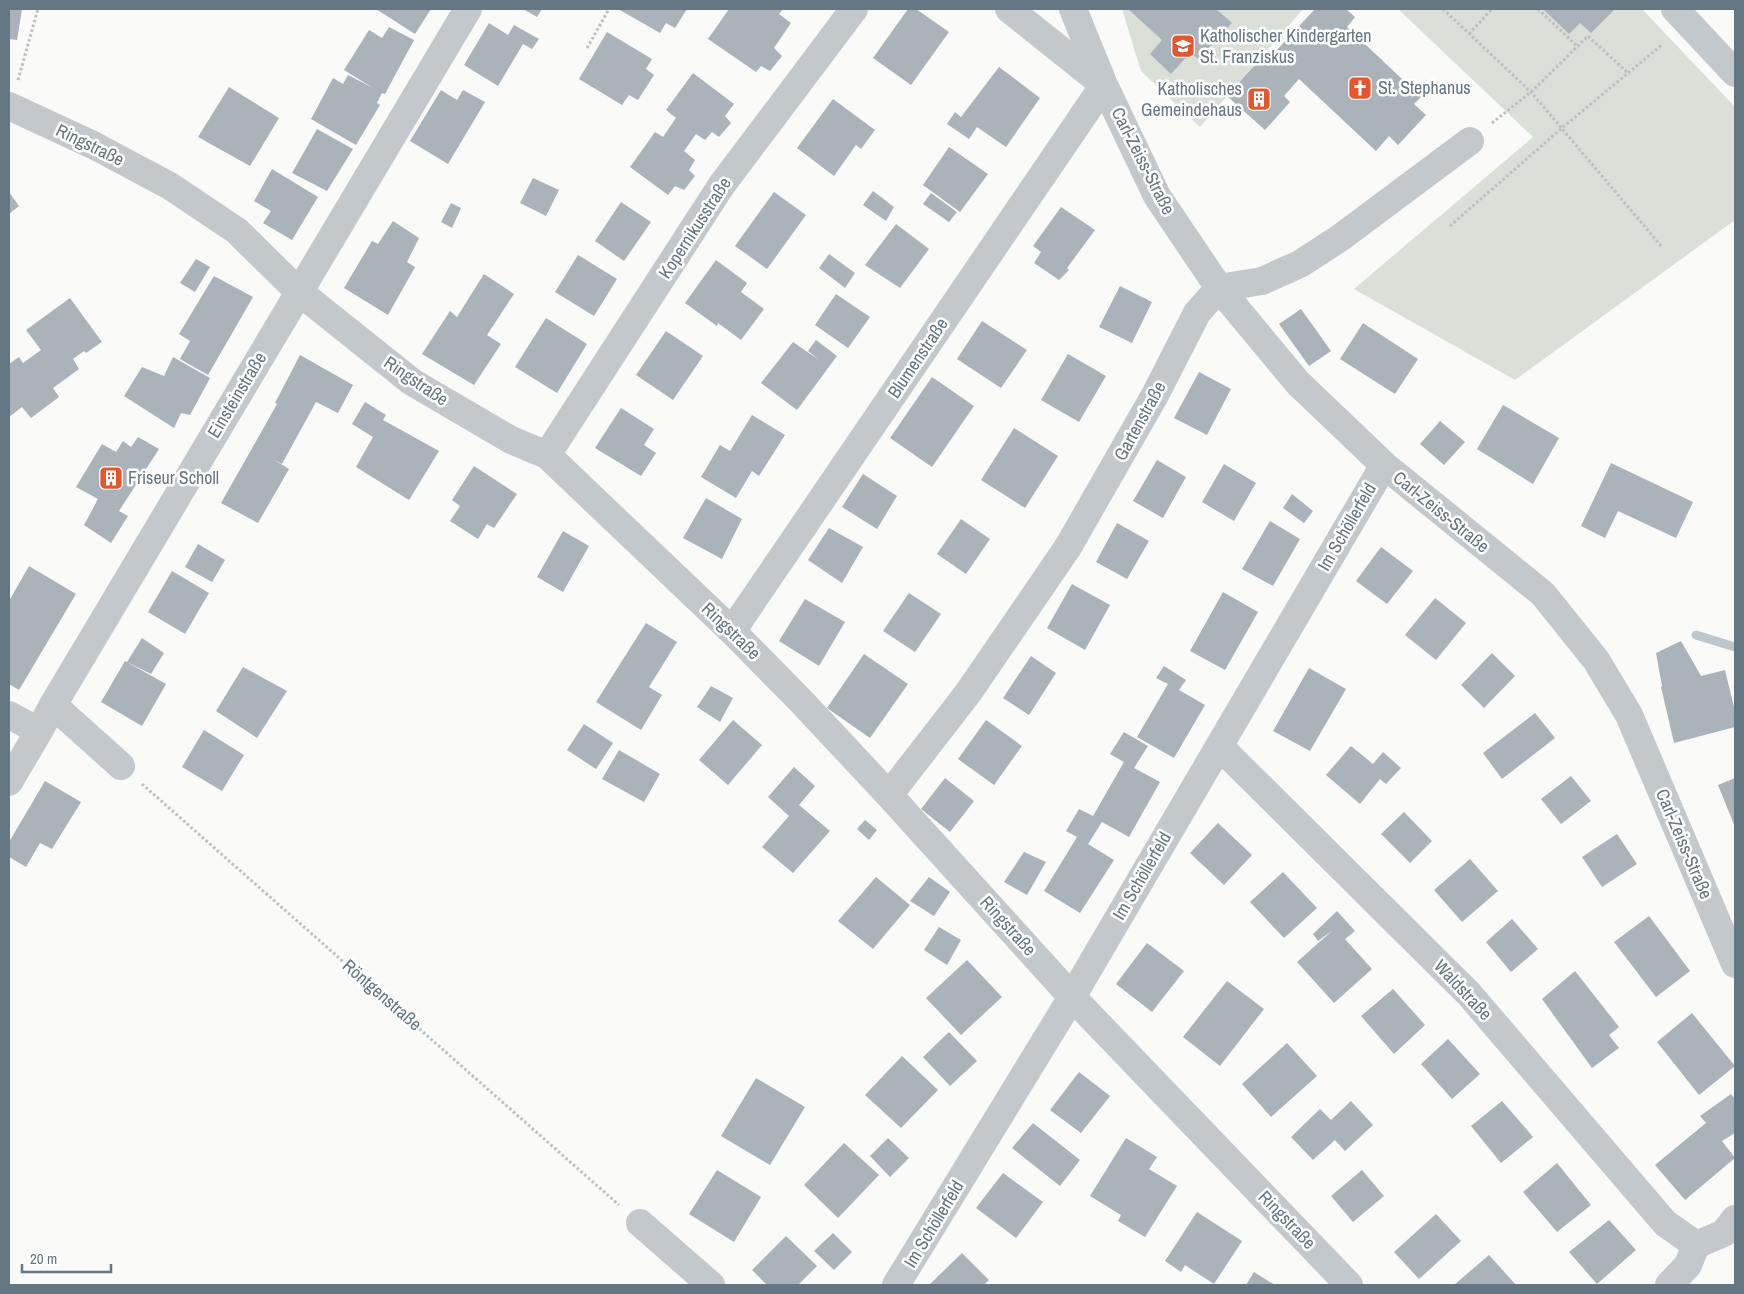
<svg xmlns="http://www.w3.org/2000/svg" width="1744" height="1294" font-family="'Archivo Narrow',sans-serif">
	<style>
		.green { fill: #dadfd7 }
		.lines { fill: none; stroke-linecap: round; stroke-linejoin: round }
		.stream { stroke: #bbc7cb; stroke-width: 9 }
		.building { fill: #aab3b9 }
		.path { stroke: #bbbfc2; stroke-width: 3; stroke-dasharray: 2.5 2.5; stroke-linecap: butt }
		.minor { stroke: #c3c8cc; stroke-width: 28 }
		.labels { text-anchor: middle; stroke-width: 5; stroke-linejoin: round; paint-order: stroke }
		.poi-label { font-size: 18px; fill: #657683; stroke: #fff; text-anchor: start }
		.street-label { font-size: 18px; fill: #657683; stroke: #fff }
	</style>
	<rect width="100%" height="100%" fill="#fafaf8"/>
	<!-- green -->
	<path class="green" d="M1122,9H1303L1200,127L1141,71Z
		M1398,9H1642L1735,107V220L1515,380L1354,289L1533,137Z"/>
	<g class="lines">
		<!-- stream -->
		<path class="stream" d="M1696,635L1735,647"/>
	</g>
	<!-- building -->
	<path class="building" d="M9,9H22L17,40L9,39Z
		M376,9H431L415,34Z
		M523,9H542L537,17Z
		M618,9H687L675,28L666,23L660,33Z
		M729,9H783L779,14L791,23L774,48L782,56L770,71L761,66L756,72L708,39Z
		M908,9H916L949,32L911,85L873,58Z
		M1128,9H1216L1232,23L1198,59L1191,52L1171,74L1150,54L1162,40Z
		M1315,9H1346L1355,17L1347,27L1421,97L1414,104L1426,115L1398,145L1389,136L1376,151L1299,79L1284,96L1290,102L1265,130L1227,96L1252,68L1271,50L1274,53Z
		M1543,9H1615L1591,33L1580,23L1569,34Z
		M489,23L508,35L514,25L539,39L532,49L523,44L498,86L464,65Z
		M389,27L414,40L385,94L382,93L377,103L380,105L356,145L311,119L333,78L343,84L348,75L373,88L344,70L369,30L382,38Z
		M607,32L652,59L646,69L654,75L638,100L629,95L622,105L579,79Z
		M999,67L1040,98L1006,147L977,127L969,139L947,124L955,112L961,117Z
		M693,73L734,104L725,116L731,123L719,137L712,132L705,140L696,134L684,151L695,160L689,170L695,176L684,190L675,186L668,195L630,167L655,132L663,137L676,118L666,110Z
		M229,87L279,118L250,166L198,137Z
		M441,90L457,100L463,90L485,102L448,164L410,141Z
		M833,99L875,130L861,149L856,145L834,176L797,148Z
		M317,129L353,149L327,191L292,173Z
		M949,147L988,174L960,212L923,185Z
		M272,169L318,197L292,240L263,223L271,211L254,201Z
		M533,178L559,190L546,216L520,203Z
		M873,191L894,207L886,221L863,205Z
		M9,192L19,206L9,214Z
		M774,192L806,215L767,269L735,246Z
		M931,193L957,212L949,222L923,204Z
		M621,202L651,222L624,261L595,241Z
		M451,203L461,208L452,228L441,222Z
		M1061,207L1095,230L1067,268L1069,270L1059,280L1034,263L1041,252L1033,246Z
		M393,221L419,238L407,262L415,267L388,315L344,288L372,241L378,244Z
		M896,224L929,249L900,288L865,265Z
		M829,254L855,273L845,288L819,268Z
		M578,255L617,279L594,316L555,292Z
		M196,259L210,267L195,292L180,283Z
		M716,260L747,283L741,292L764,309L741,340L718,323L717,326L685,303Z
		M484,274L514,294L487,335L501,344L474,385L422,354L450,311L457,317Z
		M214,276L253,297L208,375L180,359L190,341L179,334Z
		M1120,286L1152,302L1132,343L1099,327Z
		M836,294L870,317L848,348L815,325Z
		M70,298L102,342L86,353L84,351L73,359L79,369L53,388L59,397L31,418L22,407L9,417V364L19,357L23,363L41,350L26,330Z
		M1301,309L1331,351L1309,366L1279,324Z
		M546,318L587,344L557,393L515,367Z
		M982,321L1027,350L1001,388L957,359Z
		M1363,323L1418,359L1395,394L1340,359Z
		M666,331L703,356L673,400L636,375Z
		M816,340L837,356L797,410L761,383L793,342L819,360L808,351Z
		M1068,354L1106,376L1079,422L1041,400Z
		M300,355L353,385L338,413L316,402L282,464L274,460L289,469L258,523L221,503L277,404L275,403Z
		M173,357L210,378L190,415L181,413L174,428L124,396L142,367L164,376Z
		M1199,372L1231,389L1207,435L1174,418Z
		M932,377L974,406L932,467L890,438Z
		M365,402L386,415L383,420L439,451L409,500L356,467L373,437L352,424Z
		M1503,405L1559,438L1533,484L1477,449Z
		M621,408L654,429L644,445L656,453L641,476L595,448Z
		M752,415L785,435L759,476L752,471L736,498L701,477L720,445L730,451Z
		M1440,421L1465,442L1444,465L1420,444Z
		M1014,428L1058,456L1025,508L981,480Z
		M138,437L159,449L119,511L128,516L111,543L84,525L98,499L76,487L102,444L116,452L123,441L131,447Z
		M1157,460L1186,477L1163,518L1133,501Z
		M1611,463L1693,502L1676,538L1618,511L1605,538L1581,526Z
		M1224,464L1256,483L1234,521L1202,502Z
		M474,466L517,494L494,528L487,524L478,539L450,521L460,506L452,500Z
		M863,474L897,496L877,529L842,507Z
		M1292,494L1313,511L1304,523L1283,508Z
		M706,498L742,519L722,559L683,538Z
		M961,519L990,539L966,574L937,554Z
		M1270,521L1300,539L1273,586L1242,569Z
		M1117,523L1149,541L1127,579L1096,562Z
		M829,528L863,547L842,583L808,560Z
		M563,531L589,546L563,592L537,577Z
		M198,544L225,560L212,582L185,567Z
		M1381,547L1413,571L1387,604L1356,581Z
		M29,566L76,594L19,690L9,684V601Z
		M172,571L209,593L185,634L148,612Z
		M1072,584L1110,605L1085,650L1047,628Z
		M1223,592L1258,612L1225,670L1190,651Z
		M909,593L941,614L915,652L883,631Z
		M1435,598L1466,623L1436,660L1405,635Z
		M805,599L845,622L819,666L779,641Z
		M646,623L677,642L649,687L662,695L641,730L596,702Z
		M142,638L164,653L151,674L127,662Z
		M1681,641L1701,676L1725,670L1735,711V727L1674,743L1661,687L1662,686L1656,653Z
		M1492,653L1515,676L1484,708L1461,685Z
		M864,654L908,684L870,738L827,708Z
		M1031,656L1056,673L1029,715L1003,698Z
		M125,661L166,684L142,726L101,702Z
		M1164,666L1186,680L1179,690L1205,705L1174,758L1137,737L1168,684L1156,678Z
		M243,667L287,691L257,738L216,711Z
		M1309,668L1346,689L1310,751L1273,731Z
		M711,686L733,698L720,722L697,707Z
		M1535,713L1555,738L1502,779L1483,753Z
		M733,720L762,745L728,785L699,760Z
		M986,720L1022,746L994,785L958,759Z
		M584,724L613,743L596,769L567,750Z
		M204,730L244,755L222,791L182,767Z
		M1124,732L1148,746L1134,768L1160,782L1129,837L1102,822L1088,844L1114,860L1080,913L1044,891L1077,837L1066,831L1079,809L1093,816L1124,762L1110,754Z
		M1351,746L1373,764L1383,752L1401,768L1386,784L1380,779L1360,804L1326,775Z
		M619,750L660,774L644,802L602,779Z
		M794,767L815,786L799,805L830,831L793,873L762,847L789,816L768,797Z
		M1571,776L1591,801L1561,824L1541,799Z
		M945,778L974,801L950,832L921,809Z
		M1735,778V827L1718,785Z
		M45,781L81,802L52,849L40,843L26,867L9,857V842Z
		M1404,812L1432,841L1410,863L1381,834Z
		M865,820L877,830L869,840L857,829Z
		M1218,823L1252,855L1224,885L1190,853Z
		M1617,834L1637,864L1602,887L1582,857Z
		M1024,852L1046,862L1027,895L1004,882Z
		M1470,859L1498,891L1462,922L1434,890Z
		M1283,872L1317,908L1284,938L1250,902Z
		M876,877L910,905L873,949L838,921Z
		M929,877L950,892L934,916L910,901Z
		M1337,911L1355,931L1345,939L1372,969L1334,1003L1297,962L1333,930L1318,941L1313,934Z
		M1649,916L1690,971L1656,997L1614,942Z
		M1512,919L1538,949L1511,972L1486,942Z
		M939,927L961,940L947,965L924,950Z
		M1147,943L1184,971L1152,1012L1116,984Z
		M967,960L1002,997L961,1035L926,998Z
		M1575,971L1619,1027L1609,1035L1619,1048L1592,1068L1542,999Z
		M1227,981L1264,1009L1220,1066L1183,1037Z
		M1393,989L1425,1025L1394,1054L1361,1016Z
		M1692,1013L1735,1066L1699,1095L1657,1042Z
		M949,1032L977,1061L950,1086L923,1057Z
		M1448,1039L1480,1074L1452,1099L1421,1064Z
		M1287,1043L1317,1076L1271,1117L1242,1084Z
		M902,1056L938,1090L901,1128L865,1095Z
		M1079,1072L1110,1096L1081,1133L1050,1110Z
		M756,1078L805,1107L770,1165L721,1136Z
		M1731,1094L1735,1099V1133L1722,1141L1735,1158L1685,1200L1655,1165L1706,1123L1700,1116Z
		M1351,1101L1373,1125L1345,1151L1335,1140L1313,1160L1291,1137L1320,1109L1331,1120Z
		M1502,1101L1533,1137L1501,1163L1471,1126Z
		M1033,1123L1080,1160L1060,1186L1012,1148Z
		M888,1138L909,1158L890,1177L870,1156Z
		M1126,1138L1157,1157L1149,1169L1177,1186L1145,1237L1118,1221L1121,1215L1090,1196Z
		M844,1143L879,1175L838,1218L804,1185Z
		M1557,1163L1591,1205L1557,1232L1523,1192Z
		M717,1170L761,1197L734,1242L689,1214Z
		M1362,1170L1384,1196L1353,1222L1331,1196Z
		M1003,1173L1043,1202L1016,1238L976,1208Z
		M1197,1212L1242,1241L1214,1284L1185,1265L1181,1272L1165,1261Z
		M1436,1214L1461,1241L1419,1279L1394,1252Z
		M1609,1220L1636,1250L1597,1284L1569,1252Z
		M833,1233L852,1252L834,1270L814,1251Z
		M786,1236L817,1266L798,1285H767L752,1270Z
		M962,1253L989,1280L984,1285H929Z
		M1489,1255L1516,1285H1454Z
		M1254,1272L1275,1285H1246Z"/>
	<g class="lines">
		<!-- path -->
		<path class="path" d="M1443,9L1531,92L1662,247
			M1538,9L1577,46
			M1469,34L1492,9
			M587,48L609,9
			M18,80L38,9
			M1492,123L1531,92L1588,36L1629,74
			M1450,226L1562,128L1663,44
			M142,784L619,1205"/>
		<!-- minor -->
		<path class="minor" d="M1009,9L1103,84
			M1073,9L1104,85L1157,196L1219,288L1298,383L1384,465L1543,594L1596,660L1629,715L1735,964
			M1675,9L1735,73
			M9,106L93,145L170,186L237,231L298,291L412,382L511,440L547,455L732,631L800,700L889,795L1072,997L1349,1285
			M547,455L721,186L854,9
			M732,631L1104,85
			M53,705L121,766
			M9,715L39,731
			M1219,746L1469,994L1665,1223L1696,1245
			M9,782L39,731L53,705L468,9
			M889,795L968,693L1068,547L1155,395L1197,313L1219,288L1262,281L1300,264L1340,238L1470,141
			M640,1223L711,1285
			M1696,1245L1724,1233L1735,1219
			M896,1285L1072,997L1384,465
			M1669,1285L1688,1265L1696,1245"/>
	</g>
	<!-- icons -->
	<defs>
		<g id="school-square" transform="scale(1.25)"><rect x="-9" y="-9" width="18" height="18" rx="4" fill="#e4572e" stroke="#fff"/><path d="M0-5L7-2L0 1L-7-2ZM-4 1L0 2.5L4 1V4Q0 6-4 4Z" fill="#fff"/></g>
		<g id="church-square" transform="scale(1.25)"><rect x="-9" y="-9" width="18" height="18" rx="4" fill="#e4572e" stroke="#fff"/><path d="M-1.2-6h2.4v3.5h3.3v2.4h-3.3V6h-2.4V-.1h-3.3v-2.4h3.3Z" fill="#fff"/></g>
		<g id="building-square" transform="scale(1.25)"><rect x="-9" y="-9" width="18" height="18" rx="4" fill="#e4572e" stroke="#fff"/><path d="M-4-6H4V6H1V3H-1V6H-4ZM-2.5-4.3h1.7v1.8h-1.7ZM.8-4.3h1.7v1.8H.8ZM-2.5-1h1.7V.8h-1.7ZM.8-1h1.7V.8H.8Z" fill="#fff"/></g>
	</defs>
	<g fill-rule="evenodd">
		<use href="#school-square" x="1183" y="46"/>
		<use href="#church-square" x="1360" y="88"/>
		<use href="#building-square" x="1259" y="99"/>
		<use href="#building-square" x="111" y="478"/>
	</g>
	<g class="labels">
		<!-- poi labels -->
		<g class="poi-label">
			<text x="1200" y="42">Katholischer Kindergarten<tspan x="1200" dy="21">St. Franziskus</tspan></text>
			<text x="1378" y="94">St. Stephanus</text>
			<text x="1242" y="95" text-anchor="end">Katholisches<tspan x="1242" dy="21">Gemeindehaus</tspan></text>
			<text x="128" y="484">Friseur Scholl</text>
		</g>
		<!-- street labels -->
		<g class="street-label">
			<text transform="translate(90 145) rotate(26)" y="6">Ringstraße</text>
			<text transform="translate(1143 161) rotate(63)" y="6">Carl-Zeiss-Straße</text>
			<text transform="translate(695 228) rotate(-57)" y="6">Kopernikusstraße</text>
			<text transform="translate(918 358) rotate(-56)" y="6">Blumenstraße</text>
			<text transform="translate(416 381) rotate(34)" y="6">Ringstraße</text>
			<text transform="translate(237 395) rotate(-59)" y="6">Einsteinstraße</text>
			<text transform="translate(1140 421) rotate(-61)" y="6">Gartenstraße</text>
			<text transform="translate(1441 512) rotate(39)" y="6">Carl-Zeiss-Straße</text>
			<text transform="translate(1347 527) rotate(-60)" y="6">Im Schöllerfeld</text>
			<text transform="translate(731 631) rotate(44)" y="6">Ringstraße</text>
			<text transform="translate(1684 844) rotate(67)" y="6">Carl-Zeiss-Straße</text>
			<text transform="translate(1142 876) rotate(-60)" y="6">Im Schöllerfeld</text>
			<text transform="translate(1008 926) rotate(48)" y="6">Ringstraße</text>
			<text transform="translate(1463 990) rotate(47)" y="6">Waldstraße</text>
			<text transform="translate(382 995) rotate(41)" y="6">Röntgenstraße</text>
			<text transform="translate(1287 1220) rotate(46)" y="6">Ringstraße</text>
			<text transform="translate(934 1224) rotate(-59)" y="6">Im Schöllerfeld</text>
		</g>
	</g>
	<!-- border -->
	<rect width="1744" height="1294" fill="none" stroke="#657683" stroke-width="20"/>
	<!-- scale -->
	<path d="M22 1264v8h89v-8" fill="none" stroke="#657683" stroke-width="2.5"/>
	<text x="30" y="1264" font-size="15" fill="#657683" stroke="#ffffff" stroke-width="4" paint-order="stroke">20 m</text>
</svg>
